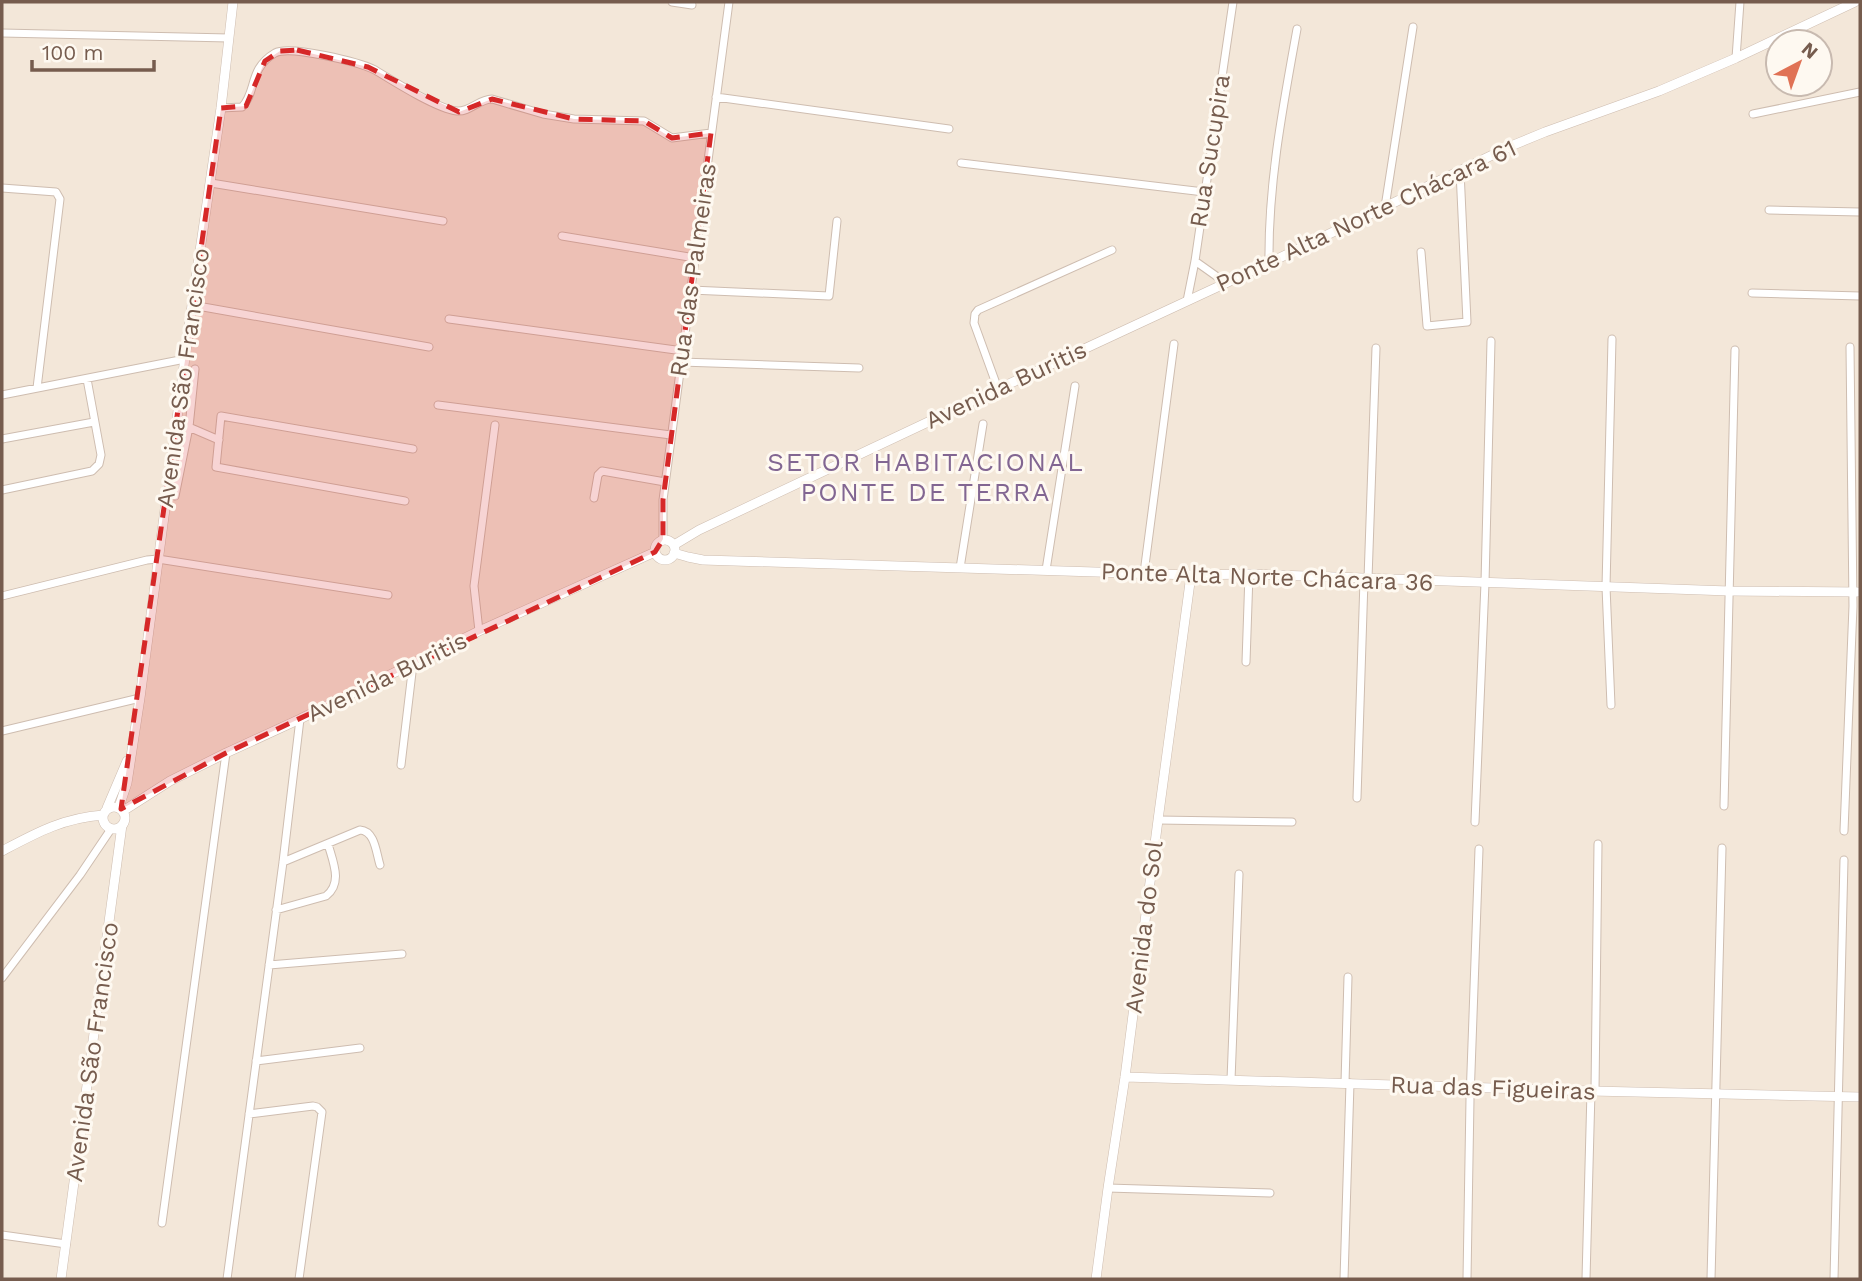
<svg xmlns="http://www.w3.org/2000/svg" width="1862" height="1281" font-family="'Work Sans',sans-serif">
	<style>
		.residential { fill: #f3e7d9; fill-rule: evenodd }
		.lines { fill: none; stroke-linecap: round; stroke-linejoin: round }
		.minor-casing { stroke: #cebdb0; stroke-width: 9 }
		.tertiary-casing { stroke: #cebdb0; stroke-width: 10 }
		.minor { stroke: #fff; stroke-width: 7 }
		.tertiary { stroke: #fff; stroke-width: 9 }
		.marked { fill: #d62828; fill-opacity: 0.2; stroke: #d62828; stroke-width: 5; stroke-dasharray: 14 9; stroke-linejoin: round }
		.labels { text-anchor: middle; stroke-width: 6; stroke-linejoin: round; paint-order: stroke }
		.street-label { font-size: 24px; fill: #765c4e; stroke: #fef9f1 }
		.neighbourhood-label { font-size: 26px; letter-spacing: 2px; fill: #826692; stroke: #fef9f1 }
	</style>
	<rect width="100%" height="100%" fill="#fcf5ea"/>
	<!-- residential -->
	<path class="residential" d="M2,2H1860V1279H2ZM1778,42H1820V84H1778Z"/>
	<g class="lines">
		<!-- minor casing -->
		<g class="minor-casing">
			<path id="minor" d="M672,2L692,5
				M2,33L229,38
				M1736,58L1740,2
				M716,97L949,129
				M221,108L242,107C257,92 248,69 275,53C290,45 359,62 375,70C393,81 437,109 457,111C470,112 479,99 492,99L543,114L574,119L644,121L672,138L711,133
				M1753,114L1860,92
				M961,163L1204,192
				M211,183L443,221
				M2,188L56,192L60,199L37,388
				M1385,207L1413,27
				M1769,210L1860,212
				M562,236L695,258
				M1421,252L1427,326L1467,322L1460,171
				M1195,261L1226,283
				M1269,263C1268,184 1283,106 1297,29
				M691,290L829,296L837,221
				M1752,293L1860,296
				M1187,301L1195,261L1233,2
				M192,305L429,347
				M449,319L683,351
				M681,362L859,368
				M998,389L974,323L975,314L978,310L1112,250
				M2,395L185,359
				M438,405L671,435
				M177,422L219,440
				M2,439L94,422
				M2,490L92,471L99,464L101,455L87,379
				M175,496L189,427L195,369
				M594,498L598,475L602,471L665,482
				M405,501L216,467L221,416L413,449
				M663,539V500L729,2
				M960,568L983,424
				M1046,570L1075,386
				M1144,573L1174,344
				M1368,579L1376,348
				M2,596L147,560L158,559L388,595
				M479,631L474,586L495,425
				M1246,662L1249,574
				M1611,705L1606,587L1612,339
				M2,731L140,698
				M401,765L413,664
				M1357,798L1364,580
				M1724,806L1735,350
				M1158,820L1292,822
				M1475,822L1485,583L1491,341
				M1844,831L1853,606L1850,347
				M283,862L360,830C375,831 376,852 380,865
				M276,910L326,896C343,883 333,862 328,844
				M269,965L402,954
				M2,978L80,875L111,829
				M256,1061L360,1048
				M1231,1080L1239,874
				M1345,1083L1348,977
				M1595,1091L1598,844
				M249,1114L313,1106L317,1107L322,1112L299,1279
				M1108,1188L1270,1193
				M162,1223L226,753
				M2,1235L66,1244
				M227,1279L283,862L300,719
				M1344,1279L1350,1083
				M1467,1279L1470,1099L1479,849
				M1586,1279L1591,1091
				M1711,1279L1722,848
				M1834,1279L1844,860"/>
		</g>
		<!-- tertiary casing -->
		<g class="tertiary-casing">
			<path id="tertiary" d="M655 550a10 10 0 1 1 20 0a10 10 0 1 1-20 0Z
				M674,545L699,530L998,389L1269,263L1511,146L1545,132L1659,91L1736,58L1855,2
				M674,553L688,557L703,560L1191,575L1249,574L1729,591L1860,592
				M103 818a11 11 0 1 1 22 0a11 11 0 1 1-22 0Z
				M119,807L127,783L140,698L192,305L221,108L233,2
				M107,808L127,761
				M123,811L170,781L226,753L300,719L479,631L655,552
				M2,851C36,833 63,818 103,815
				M1125,1077L1591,1091L1860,1097
				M61,1279L122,825
				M1096,1279L1108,1188L1125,1077L1158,820L1191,575"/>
		</g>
		<!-- minor -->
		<use href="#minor" class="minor"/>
		<!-- tertiary -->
		<use href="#tertiary" class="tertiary"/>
	</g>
	<!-- marked area -->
	<path class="marked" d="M297,50L368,67L459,112L492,99L574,119L644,121L672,138L711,133L663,500V539L655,552L226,753L121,809L221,108L246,106L265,61L280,51Z"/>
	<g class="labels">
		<!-- street labels -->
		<g class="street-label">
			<text transform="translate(1210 151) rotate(-81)" y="8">Rua Sucupira</text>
			<text transform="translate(1366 216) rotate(-25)" y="8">Ponte Alta Norte Chácara 61</text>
			<text transform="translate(693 270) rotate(-82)" y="8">Rua das Palmeiras</text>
			<text transform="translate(183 378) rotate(-82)" y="8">Avenida São Francisco</text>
			<text transform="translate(1006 385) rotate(-25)" y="8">Avenida Buritis</text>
			<text transform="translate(1267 577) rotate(2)" y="8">Ponte Alta Norte Chácara 36</text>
			<text transform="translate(387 677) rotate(-26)" y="8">Avenida Buritis</text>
			<text transform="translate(1144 927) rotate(-83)" y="8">Avenida do Sol</text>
			<text transform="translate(92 1052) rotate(-82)" y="8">Avenida São Francisco</text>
			<text transform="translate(1493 1088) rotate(2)" y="8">Rua das Figueiras</text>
		</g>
		<!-- neighbourhood labels -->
		<g class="neighbourhood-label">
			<text x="926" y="471">SETOR HABITACIONAL<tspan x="926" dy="30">PONTE DE TERRA</tspan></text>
		</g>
	</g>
	<!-- border -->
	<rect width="1862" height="1281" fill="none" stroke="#765c4e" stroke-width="7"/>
	<!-- north arrow -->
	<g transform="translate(1799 63) rotate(41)"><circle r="33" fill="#fef9f1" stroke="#c8bab0" stroke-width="2"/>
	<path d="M0-5L12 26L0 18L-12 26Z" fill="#e07255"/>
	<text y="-10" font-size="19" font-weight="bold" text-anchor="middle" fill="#765c4e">N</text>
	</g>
	<!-- scale -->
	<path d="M32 60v10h122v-10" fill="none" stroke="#765c4e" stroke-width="3.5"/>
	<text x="42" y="60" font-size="21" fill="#765c4e" stroke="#fef9f1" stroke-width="5" paint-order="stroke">100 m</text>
</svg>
